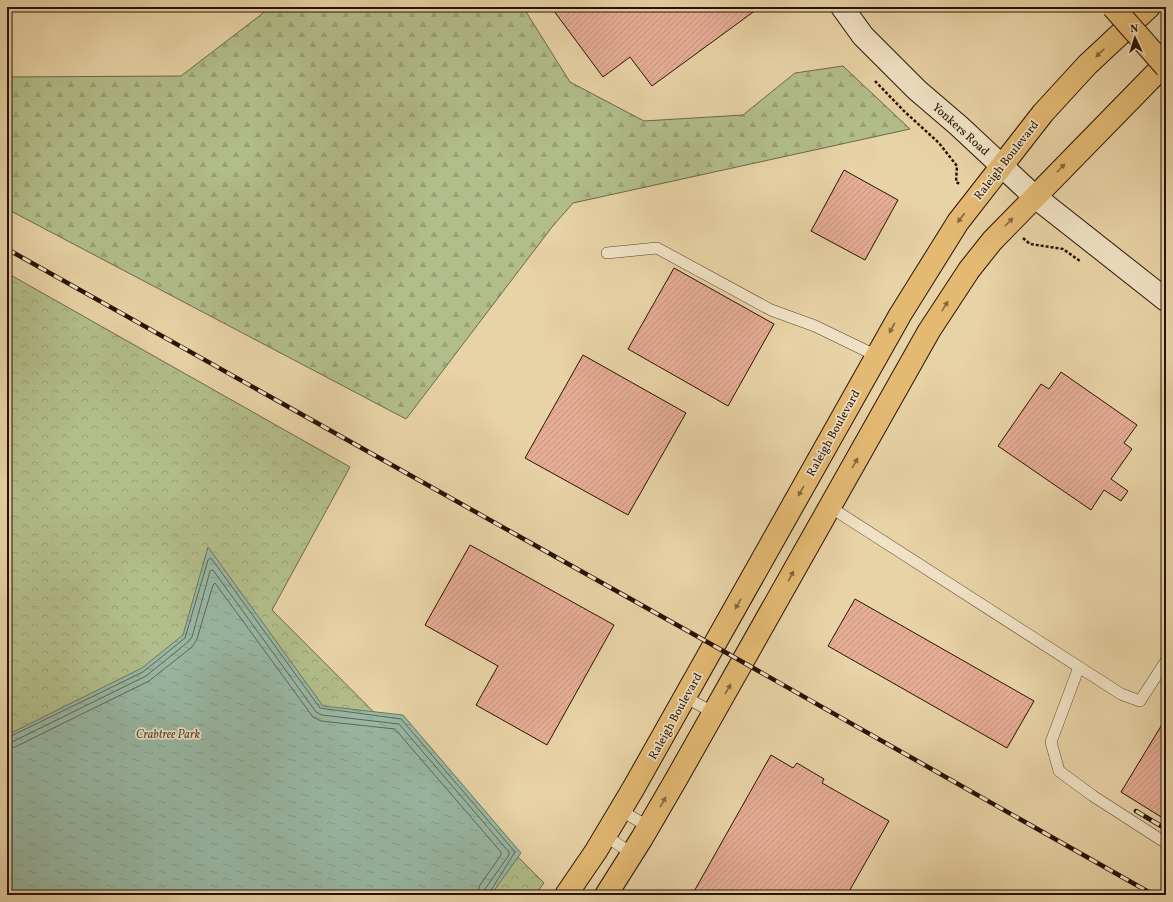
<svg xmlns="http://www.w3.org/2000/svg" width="1173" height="902" font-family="Vollkorn,serif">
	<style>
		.forest { fill: url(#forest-firs); stroke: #6c6848 }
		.park { fill: url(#park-crowns); stroke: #6c6848 }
		.water { fill: url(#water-ripples); stroke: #6b7664 }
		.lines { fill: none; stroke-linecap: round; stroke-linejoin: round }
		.shore { stroke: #606554; stroke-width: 1 }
		.building { fill: url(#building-hatch); stroke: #271205 }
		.lane-casing { stroke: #57422d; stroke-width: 12 }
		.secondary-casing { stroke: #271205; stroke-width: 24 }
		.primary-casing { stroke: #271205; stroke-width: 24 }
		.path { stroke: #271205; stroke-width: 2.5; stroke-dasharray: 3 2; stroke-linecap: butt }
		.lane { stroke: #f0e2c5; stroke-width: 11 }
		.secondary { stroke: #f0e2c5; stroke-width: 22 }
		.primary { stroke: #e4ba73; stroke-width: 22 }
		.rail-casing { stroke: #271205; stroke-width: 4.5 }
		.rail { stroke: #f0e2c5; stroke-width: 3; stroke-dasharray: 9; stroke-linecap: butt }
		.highway-bridge-casing { stroke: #271205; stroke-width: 24; stroke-linecap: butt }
		.highway-bridge { stroke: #e4ba73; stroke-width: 22 }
		.oneway { fill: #86663c }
		.labels { text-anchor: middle; stroke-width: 3.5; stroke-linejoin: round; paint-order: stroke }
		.street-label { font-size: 12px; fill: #271205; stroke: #f0e2c5 }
		.park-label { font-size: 12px; font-style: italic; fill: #51462d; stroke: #f0e2c5 }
	</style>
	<defs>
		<pattern id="forest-firs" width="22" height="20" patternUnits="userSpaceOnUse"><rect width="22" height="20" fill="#b2be8a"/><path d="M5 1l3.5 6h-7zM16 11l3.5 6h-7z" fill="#99a276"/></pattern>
		<pattern id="park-crowns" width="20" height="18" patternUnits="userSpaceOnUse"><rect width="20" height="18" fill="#b2be8a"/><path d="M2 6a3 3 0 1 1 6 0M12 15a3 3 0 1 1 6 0" fill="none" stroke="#99a276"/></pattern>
		<pattern id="water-ripples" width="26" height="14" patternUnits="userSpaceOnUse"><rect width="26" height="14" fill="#98b8a4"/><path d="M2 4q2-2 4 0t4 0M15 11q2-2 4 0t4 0" fill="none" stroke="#839d8c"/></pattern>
		<pattern id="building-hatch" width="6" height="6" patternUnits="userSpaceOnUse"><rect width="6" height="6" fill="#e6ad95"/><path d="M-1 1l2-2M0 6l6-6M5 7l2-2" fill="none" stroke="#c5947f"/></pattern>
	</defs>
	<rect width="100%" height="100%" fill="#e8d3a6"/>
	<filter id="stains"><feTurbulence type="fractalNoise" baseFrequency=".005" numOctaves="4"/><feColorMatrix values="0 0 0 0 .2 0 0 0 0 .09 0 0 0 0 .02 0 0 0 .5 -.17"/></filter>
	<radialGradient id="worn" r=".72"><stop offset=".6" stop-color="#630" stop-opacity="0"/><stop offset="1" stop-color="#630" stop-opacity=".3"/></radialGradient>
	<!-- forest -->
	<path class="forest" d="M271,7H523L570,82L644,121L743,115L795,73L843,66L910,129L573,203L552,227L406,419L7,209V77L181,76Z"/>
	<!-- park -->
	<path class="park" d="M7,273L350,467L272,610L544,883L535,895H7Z"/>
	<!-- water -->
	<path class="water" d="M208,547L323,706L403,715L521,853L491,895H7V735L142,668L183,635Z"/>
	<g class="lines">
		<!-- shore -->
		<path class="shore" d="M7,738L143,672L185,638L208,560L211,558L320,708L401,719L515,852L488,895
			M7,743L12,742L146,676L188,642L192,637L210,571L213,570L316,712L322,715L399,724L509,852V855L485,889L483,895
			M7,749L15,747L149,681L192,647L197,639L213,585L215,583L313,717L321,721L395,729L501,852V855L480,885L477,895"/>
	</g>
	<!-- building -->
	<path class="building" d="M551,7H760L652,86L630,57L603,77Z
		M844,170L898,200L865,260L811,231Z
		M674,268L774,324L728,406L628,349Z
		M583,355L686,413L628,515L525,458Z
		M1061,372L1137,425L1124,443L1132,449L1111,479L1128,491L1121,501L1104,490L1091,510L998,446L1041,384L1049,389Z
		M470,545L614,625L547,745L476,705L498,666L425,625Z
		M855,599L1034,701L1007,748L828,646Z
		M1166,718V820L1121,792Z
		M771,755L793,768L797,763L824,779L822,783L889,821L847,895H692Z"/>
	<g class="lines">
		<!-- lane casing -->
		<g class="lane-casing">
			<path id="lane" d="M607,253L657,248L771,310L815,326L877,356
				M830,507L1121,694L1140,701L1166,661
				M1079,667L1051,742L1059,771L1093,796L1166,843
				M685,697L714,713
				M620,810L649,827
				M605,836L633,854"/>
		</g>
		<!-- secondary casing -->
		<g class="secondary-casing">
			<path id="secondary" d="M842,7L863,36L917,90L959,126L1034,196L1166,300"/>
		</g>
		<!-- primary casing -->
		<g class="primary-casing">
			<path id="primary" d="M566,895L596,851L633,789L900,315L958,222L1043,113L1087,65L1149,7
				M606,895L642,838L678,776L929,331L969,270L992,241L1166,63"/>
		</g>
		<!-- path -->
		<path class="path" d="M875,81L904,111L939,143L957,166L956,182L960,184
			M1023,238L1030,244L1063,249L1080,261"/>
		<!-- lane -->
		<use href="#lane" class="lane"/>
		<!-- secondary -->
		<use href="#secondary" class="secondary"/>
		<!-- primary -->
		<use href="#primary" class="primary"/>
		<!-- rail casing -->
		<g class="rail-casing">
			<path id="rail" d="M7,249L702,639L1154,895
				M1136,811L1166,829"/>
		</g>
		<!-- rail -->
		<use href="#rail" class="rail"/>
		<!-- highway-bridge casing -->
		<g class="highway-bridge-casing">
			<path id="highway-bridge" d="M1113,7L1166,67"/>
		</g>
		<!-- highway-bridge -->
		<use href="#highway-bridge" class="highway-bridge"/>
	</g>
	<!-- one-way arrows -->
	<defs><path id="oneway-solid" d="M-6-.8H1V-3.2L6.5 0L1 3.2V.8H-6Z"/></defs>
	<g class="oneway">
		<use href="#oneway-solid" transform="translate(1100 53) rotate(137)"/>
		<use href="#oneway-solid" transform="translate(1061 168) rotate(-46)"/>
		<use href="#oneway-solid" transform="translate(961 218) rotate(127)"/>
		<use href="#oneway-solid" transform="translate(1009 222) rotate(-46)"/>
		<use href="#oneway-solid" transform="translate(945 306) rotate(-58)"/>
		<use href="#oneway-solid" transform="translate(892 328) rotate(119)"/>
		<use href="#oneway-solid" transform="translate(855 463) rotate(-60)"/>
		<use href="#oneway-solid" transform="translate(801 491) rotate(120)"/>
		<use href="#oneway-solid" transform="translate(791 576) rotate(-62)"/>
		<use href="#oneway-solid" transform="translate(738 604) rotate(120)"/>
		<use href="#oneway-solid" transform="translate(728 689) rotate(-60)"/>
		<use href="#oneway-solid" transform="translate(663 802) rotate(-60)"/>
	</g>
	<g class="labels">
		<!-- street labels -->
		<g class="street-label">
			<text transform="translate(961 129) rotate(42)" y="4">Yonkers Road</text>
			<text transform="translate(1006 160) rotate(-52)" y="4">Raleigh Boulevard</text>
			<text transform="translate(833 433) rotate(-61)" y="4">Raleigh Boulevard</text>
			<text transform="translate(675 716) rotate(-61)" y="4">Raleigh Boulevard</text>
		</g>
		<!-- park labels -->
		<g class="park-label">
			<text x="168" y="738">Crabtree Park</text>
		</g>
	</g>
	<!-- margin -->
	<rect width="1173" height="902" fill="none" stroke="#e8d3a6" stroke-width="24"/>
	<rect x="8" y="8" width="1157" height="886" fill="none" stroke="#271205" stroke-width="2"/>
	<rect x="12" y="12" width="1149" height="878" fill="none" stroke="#271205"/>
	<!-- north arrow -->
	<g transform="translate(1135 38) rotate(356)" stroke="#f0e2c5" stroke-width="3" paint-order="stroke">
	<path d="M0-3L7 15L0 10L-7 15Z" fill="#271205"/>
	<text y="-6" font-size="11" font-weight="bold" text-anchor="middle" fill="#271205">N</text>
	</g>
	<rect width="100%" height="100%" filter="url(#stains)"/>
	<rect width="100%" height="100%" fill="url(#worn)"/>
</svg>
